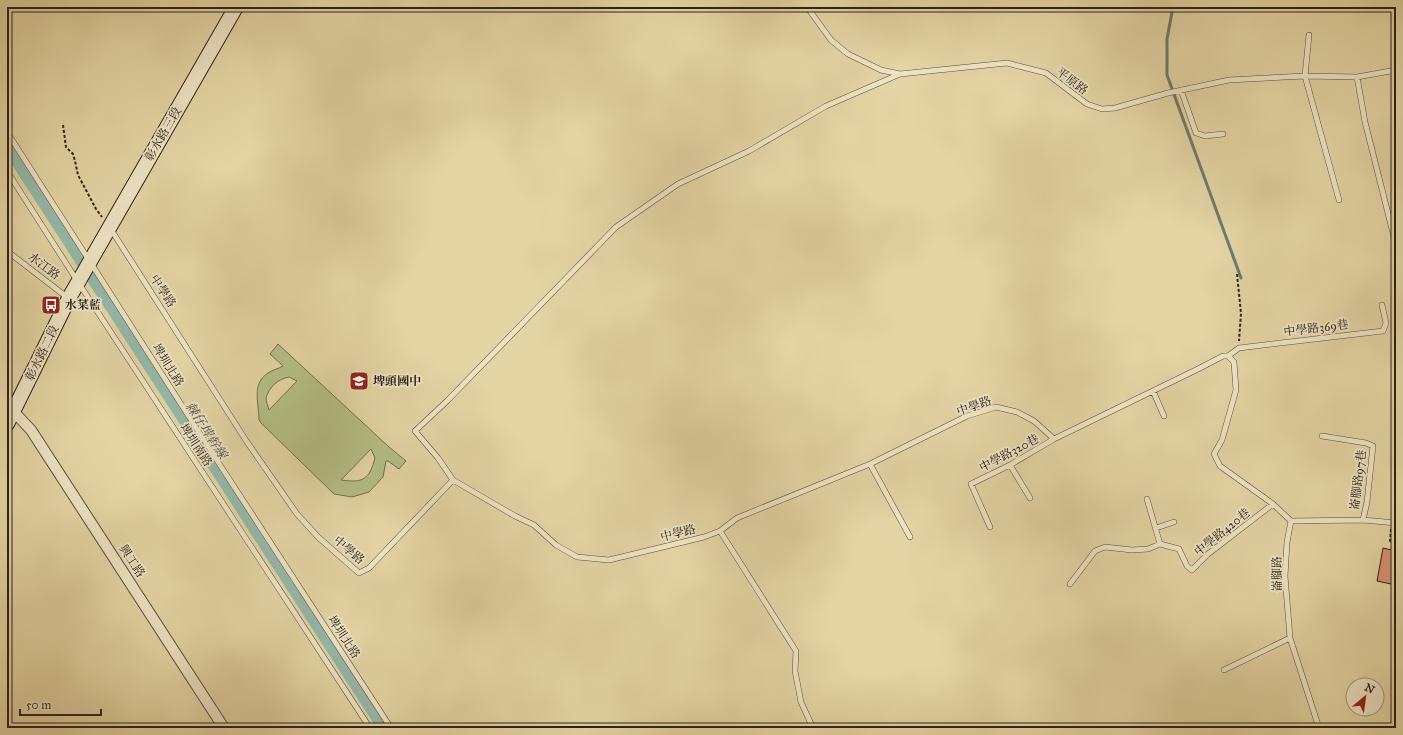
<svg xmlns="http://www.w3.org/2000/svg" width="1403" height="735" font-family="'IM FELL Great Primer','Noto Serif TC',serif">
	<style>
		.green { fill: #b4bd85; stroke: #70704e; fill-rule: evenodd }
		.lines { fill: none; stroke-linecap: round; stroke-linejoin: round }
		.stream { stroke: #6b7c6e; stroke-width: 3 }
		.canal { stroke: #95b8a8; stroke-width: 11 }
		.building { fill: #d79375; stroke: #2c2218 }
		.lane-casing { stroke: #5a4e3b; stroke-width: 6 }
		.street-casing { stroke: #5a4e3b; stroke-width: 12 }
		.secondary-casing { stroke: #2c2218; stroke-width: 16 }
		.path { stroke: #2c2218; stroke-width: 2; stroke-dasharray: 3 2; stroke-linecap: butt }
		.lane { stroke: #ede3c3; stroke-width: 5 }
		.street { stroke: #ede3c3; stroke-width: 10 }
		.secondary { stroke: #ede3c3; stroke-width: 14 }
		.labels { text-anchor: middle; stroke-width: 3.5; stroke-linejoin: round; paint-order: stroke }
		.street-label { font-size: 12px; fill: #2c2218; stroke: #ede3c3 }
		.poi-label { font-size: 12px; font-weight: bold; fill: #2c2218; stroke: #ede3c3; text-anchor: start }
		.water-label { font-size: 13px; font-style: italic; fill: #4c4f43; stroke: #ede3c3 }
	</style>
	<rect width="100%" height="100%" fill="#e3d4a3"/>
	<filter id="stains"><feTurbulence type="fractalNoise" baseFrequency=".005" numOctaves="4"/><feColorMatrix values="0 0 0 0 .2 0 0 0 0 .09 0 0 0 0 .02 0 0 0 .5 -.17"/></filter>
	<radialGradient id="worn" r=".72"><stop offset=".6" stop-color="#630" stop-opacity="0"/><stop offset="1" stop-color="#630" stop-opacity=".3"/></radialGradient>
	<!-- green -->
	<path class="green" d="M278,344L389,447L406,461L399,469L388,461H386L383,477L369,492L352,497L334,494L261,423L259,420C259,403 251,384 268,373C272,370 278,369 283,366L270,354ZM289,377L297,381L269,410C268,406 266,402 266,398C269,387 278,379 289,377ZM371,449L375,458C369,480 363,483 341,480Z"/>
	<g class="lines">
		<!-- stream -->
		<path class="stream" d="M1173,7L1167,39V75L1241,278
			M1385,7L1396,12"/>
		<!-- canal -->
		<path class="canal" d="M7,147L383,728"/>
	</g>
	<!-- building -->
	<path class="building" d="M1383,548L1396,551V559L1391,584L1377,581Z"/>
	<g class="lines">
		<!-- lane casing -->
		<g class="lane-casing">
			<path id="lane" d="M807,7L831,40L848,54L881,70L900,74L1007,63L1046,73L1087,104L1102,109L1115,108L1168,93L1229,80L1305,76L1357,77L1396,70
				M1309,35L1305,76L1339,200
				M1357,77L1365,122L1396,245
				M1181,90L1196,133L1205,136L1223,134
				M7,132L220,465L391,728
				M7,171L78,282L370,728
				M110,228L247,442L297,514L318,537L359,573L369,568L453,480L515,516L534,525L556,545L577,557L609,560L704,537L720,531L737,518L870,464L967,416L996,407L1017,412L1034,421L1054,439L1198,369L1223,356H1228L1234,362L1236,390L1222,440L1214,454L1220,466L1273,504L1291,521
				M7,251L68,298
				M1228,356L1239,348L1383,331L1386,323L1382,305
				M1153,391L1164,416
				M1322,436L1366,443L1373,446L1367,502L1363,520
				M870,464L910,537
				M1010,465L1030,498
				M453,480L438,458L415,431L447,401L616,227L678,184L749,151L826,106L900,74
				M1147,499L1160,544
				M1291,521L1287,542L1285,576L1290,638L1319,728
				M1291,521L1363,520L1396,523
				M990,527L971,484L1010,465L1054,439
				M1156,528L1174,522
				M720,531L796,651L795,671L801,702L813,728
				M1070,584L1095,551L1105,547L1132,550L1148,549L1160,544L1179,549L1187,566L1192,570L1208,554L1273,504
				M1224,670L1290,638"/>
		</g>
		<!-- street casing -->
		<g class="street-casing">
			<path id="street" d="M14,412L31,430L224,728"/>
		</g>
		<!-- secondary casing -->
		<g class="secondary-casing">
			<path id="secondary" d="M7,424L69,298L236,7"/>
		</g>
		<!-- path -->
		<path class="path" d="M63,125L66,147L73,154L75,161L78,175L96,209L102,217
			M1237,274L1241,313L1239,341
			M1391,529L1390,541L1396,543"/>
		<!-- lane -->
		<use href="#lane" class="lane"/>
		<!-- street -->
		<use href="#street" class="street"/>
		<!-- secondary -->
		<use href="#secondary" class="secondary"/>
	</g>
	<!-- icons -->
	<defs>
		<g id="bus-square" transform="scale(1)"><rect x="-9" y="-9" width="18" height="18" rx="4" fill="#8f2418" stroke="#ede3c3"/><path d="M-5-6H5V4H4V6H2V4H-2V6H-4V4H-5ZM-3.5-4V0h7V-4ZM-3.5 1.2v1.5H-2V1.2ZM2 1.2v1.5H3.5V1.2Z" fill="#fff"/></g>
		<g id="school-square" transform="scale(1)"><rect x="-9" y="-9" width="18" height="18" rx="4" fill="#8f2418" stroke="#ede3c3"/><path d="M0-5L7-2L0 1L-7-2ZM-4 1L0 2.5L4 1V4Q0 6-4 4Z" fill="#fff"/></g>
	</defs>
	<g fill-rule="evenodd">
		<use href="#bus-square" x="51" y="305"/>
		<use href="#school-square" x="359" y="381"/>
	</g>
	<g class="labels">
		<!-- street labels -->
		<g class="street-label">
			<text transform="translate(1072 81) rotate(37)" y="4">平原路</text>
			<text transform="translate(163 134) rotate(-60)" y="4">彰水路三段</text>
			<text transform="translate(44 266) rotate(37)" y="4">水江路</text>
			<text transform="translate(163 291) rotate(57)" y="4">中學路</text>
			<text transform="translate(1316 328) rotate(-7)" y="4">中學路369巷</text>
			<text transform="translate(42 353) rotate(-64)" y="4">彰水路二段</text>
			<text transform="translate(168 365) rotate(58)" y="4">埤圳北路</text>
			<text transform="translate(974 406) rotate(-19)" y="4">中學路</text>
			<text transform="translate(196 445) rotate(57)" y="4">埤圳南路</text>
			<text transform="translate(1009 453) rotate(-28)" y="4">中學路320巷</text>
			<text transform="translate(1358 480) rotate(-83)" y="4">崙腳路97巷</text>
			<text transform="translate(1222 532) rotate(-39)" y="4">中學路420巷</text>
			<text transform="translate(678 533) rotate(-14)" y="4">中學路</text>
			<text transform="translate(349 550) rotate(40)" y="4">中學路</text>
			<text transform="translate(132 561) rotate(57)" y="4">興工路</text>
			<text transform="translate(1277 574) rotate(-90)" y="4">崙腳路</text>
			<text transform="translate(344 637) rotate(57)" y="4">埤圳北路</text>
		</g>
		<!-- poi labels -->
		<g class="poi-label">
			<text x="65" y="309">水菜藍</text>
			<text x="373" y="385">埤頭國中</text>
		</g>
		<!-- water labels -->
		<g class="water-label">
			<text transform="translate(207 430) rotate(57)" y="5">棘仔埤幹線</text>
		</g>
	</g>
	<!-- margin -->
	<rect width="1403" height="735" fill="none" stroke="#e3d4a3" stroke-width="24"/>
	<rect x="8" y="8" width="1387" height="719" fill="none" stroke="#2c2218" stroke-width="2"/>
	<rect x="12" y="12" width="1379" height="711" fill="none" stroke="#2c2218"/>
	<!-- north arrow -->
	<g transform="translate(1365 697) rotate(29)"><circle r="19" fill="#ede3c3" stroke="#a0967f"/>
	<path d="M0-3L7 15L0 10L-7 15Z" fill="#8f2418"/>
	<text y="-6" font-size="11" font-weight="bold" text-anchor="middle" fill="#2c2218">N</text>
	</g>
	<!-- scale -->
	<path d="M20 709v6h81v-6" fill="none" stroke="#2c2218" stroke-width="2"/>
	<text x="26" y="709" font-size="12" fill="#2c2218" stroke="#ede3c3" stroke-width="3" paint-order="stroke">50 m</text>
	<rect width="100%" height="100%" filter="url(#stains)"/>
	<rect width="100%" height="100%" fill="url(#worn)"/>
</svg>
